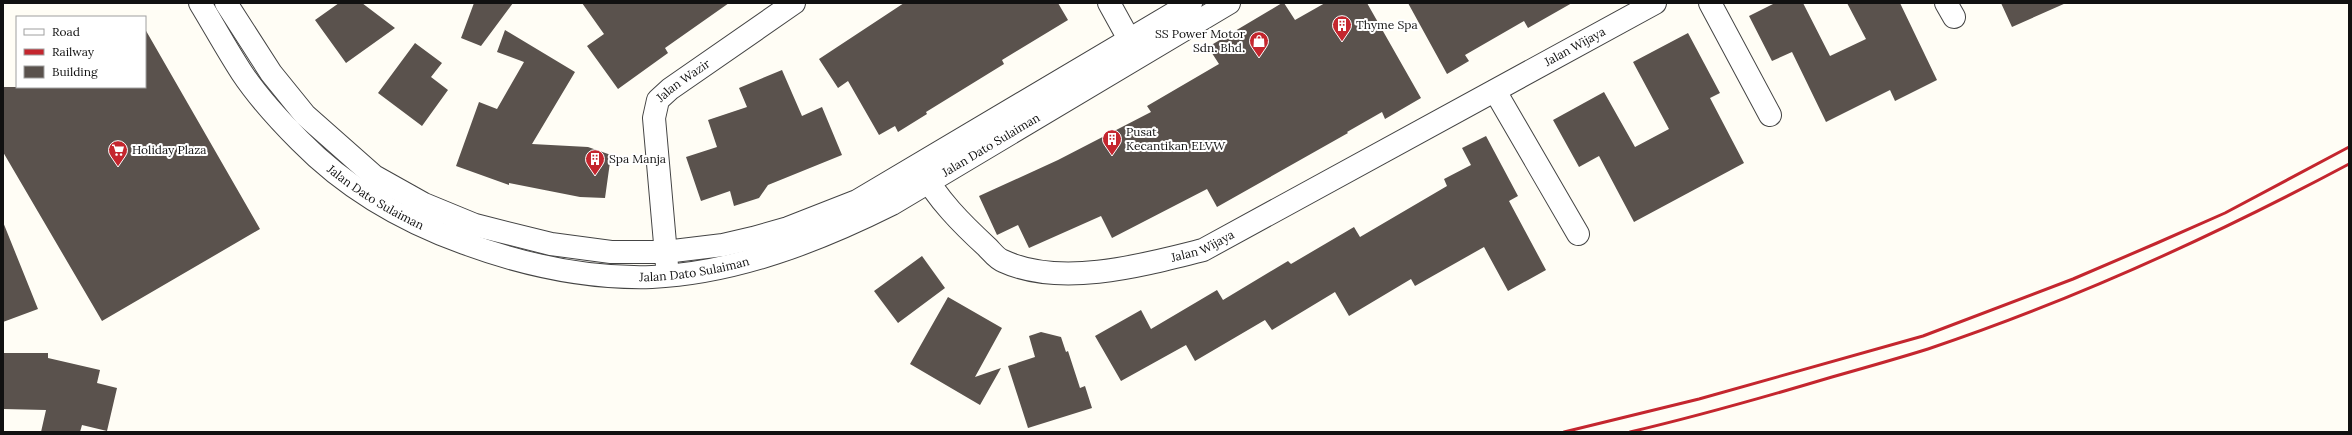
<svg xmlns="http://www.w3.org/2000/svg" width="2352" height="435" font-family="Lora,serif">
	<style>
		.building { fill: #5a524d }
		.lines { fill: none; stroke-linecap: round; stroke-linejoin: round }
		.minor-casing { stroke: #444; stroke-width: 24 }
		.minor { stroke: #fff; stroke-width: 22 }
		.rail { stroke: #c4262e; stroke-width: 3 }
		.labels { text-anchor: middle; stroke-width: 4; stroke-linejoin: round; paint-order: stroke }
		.poi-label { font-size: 12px; fill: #111; stroke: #fff; text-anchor: start }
		.street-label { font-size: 12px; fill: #111; stroke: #fff }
	</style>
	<rect width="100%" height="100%" fill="#fffdf5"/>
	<!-- building -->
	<path class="building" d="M339,3H362L395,28L346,63L315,20Z
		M474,3H513L481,46L461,38Z
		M582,3H729L665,48L668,53L618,89L587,46L604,34Z
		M904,3H1058L1068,20L1002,60L1004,64L926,112L927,114L898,132L895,126L879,135L848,81L838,88L819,59Z
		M1282,3H1284L1295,20L1325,3H1367L1421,98L1385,119L1382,112L1347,132L1348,133L1217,207L1207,189L1112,238L1101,216L1029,248L1018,225L997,235L979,196L1058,160L1151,112L1147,106L1219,64L1208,47Z
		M1408,3H1572L1528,28L1524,21L1465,55L1469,61L1447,74Z
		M1775,3H1803L1830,56L1866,39L1847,3H1900L1937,80L1895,101L1890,90L1826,122L1792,52L1772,61L1749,16Z
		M2001,3H2066L2012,27Z
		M145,29L260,229L102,321L3,152V87H145Z
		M505,30L575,72L532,144L588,147L611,155L605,198L580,197L509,183V185L456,166L479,102L497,109L524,62L497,52Z
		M1688,33L1720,93L1710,98L1744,163L1634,222L1599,156L1579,167L1553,120L1604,92L1635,147L1669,129L1633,62Z
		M415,43L442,63L431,77L448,90L422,126L378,93Z
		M782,70L802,116L822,107L842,155L768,185L759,198L734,206L730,191L701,201L686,157L717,147L708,120L747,107L739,88Z
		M1486,136L1518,196L1509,201L1546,270L1508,291L1484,247L1415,286L1411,279L1349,316L1335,292L1272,330L1265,320L1195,361L1186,345L1121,381L1095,336L1141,310L1151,329L1217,290L1223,300L1288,261L1291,264L1354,227L1360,237L1447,186L1444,179L1471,165L1462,148Z
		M3,222L38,309L3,322Z
		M922,256L945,288L898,323L874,291Z
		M948,297L1002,328L975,377L1001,368L980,405L910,364Z
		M1041,332L1061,337L1066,352L1068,351L1080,388L1085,386L1092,408L1028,428L1008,366L1035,357L1029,336Z
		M3,353H48V358L100,370L97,383L117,388L107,431L82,425L80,432H41L46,410L3,409Z"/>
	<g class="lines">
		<!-- minor casing -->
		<g class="minor-casing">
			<g id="minor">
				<path id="s1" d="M200,3C214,26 227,50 242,73C258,97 279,120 300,141C346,188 403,221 464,243C524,265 588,279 652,277C736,273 818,241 892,204L1229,3"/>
				<path d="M226,3L271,73L305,115L374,176L424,204L475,225L551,244L611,252H665L723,245L753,238L788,228L857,201L1191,3"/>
				<path d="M1109,3L1136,52"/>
				<path d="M1710,3L1770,115"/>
				<path d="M1946,3L1954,17"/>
				<path d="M1495,91L1578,234"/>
				<path id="s2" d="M921,169C937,199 962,224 987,247C992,252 997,259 1003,261C1061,288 1144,265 1203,250L1655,3"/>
				<path id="s3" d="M667,266L654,118L658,100L670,89L794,3"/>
			</g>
		</g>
		<!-- minor -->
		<use href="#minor" class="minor"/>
		<!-- rail -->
		<path class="rail" d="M1564,432L1699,399L1923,336L2073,279L2157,243L2225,213L2349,147
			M1630,432C1698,416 1765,397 1832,377C1864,368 1896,359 1928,349C2074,300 2214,236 2349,164"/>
	</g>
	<!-- icons -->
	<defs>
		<g id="building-pin" transform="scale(1)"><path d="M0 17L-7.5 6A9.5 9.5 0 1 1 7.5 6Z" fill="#c4262e" stroke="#fff"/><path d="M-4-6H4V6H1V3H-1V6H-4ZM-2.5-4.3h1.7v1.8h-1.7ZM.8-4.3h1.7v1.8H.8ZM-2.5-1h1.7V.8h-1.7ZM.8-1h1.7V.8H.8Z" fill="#fff"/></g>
		<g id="shop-pin" transform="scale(1)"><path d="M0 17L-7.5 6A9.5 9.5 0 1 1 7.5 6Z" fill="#c4262e" stroke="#fff"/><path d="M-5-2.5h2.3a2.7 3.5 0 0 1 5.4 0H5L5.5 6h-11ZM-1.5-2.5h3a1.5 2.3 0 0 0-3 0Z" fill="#fff"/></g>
		<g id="supermarket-pin" transform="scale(1)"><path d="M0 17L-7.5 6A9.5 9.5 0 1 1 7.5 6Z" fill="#c4262e" stroke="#fff"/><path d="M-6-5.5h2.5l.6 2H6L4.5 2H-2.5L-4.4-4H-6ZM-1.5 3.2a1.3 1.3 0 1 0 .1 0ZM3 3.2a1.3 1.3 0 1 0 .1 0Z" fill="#fff"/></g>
	</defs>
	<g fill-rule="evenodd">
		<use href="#building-pin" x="1342" y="25"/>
		<use href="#shop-pin" x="1259" y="41"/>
		<use href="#building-pin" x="1112" y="139"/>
		<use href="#supermarket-pin" x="118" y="150"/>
		<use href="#building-pin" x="595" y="159"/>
	</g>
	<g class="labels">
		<!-- poi labels -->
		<g class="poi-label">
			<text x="1356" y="29">Thyme Spa</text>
			<text x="1245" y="38" text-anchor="end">SS Power Motor<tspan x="1245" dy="14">Sdn. Bhd.</tspan></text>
			<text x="1126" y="136">Pusat<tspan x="1126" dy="14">Kecantikan ELVW</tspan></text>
			<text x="132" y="154">Holiday Plaza</text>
			<text x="609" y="163">Spa Manja</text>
		</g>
		<!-- street labels -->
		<g class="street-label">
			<text dy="4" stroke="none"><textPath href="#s2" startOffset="752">Jalan Wijaya</textPath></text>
			<text dy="4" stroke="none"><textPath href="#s3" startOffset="199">Jalan Wazir</textPath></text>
			<text dy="4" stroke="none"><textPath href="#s1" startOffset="926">Jalan Dato Sulaiman</textPath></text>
			<text dy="4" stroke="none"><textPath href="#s1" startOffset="266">Jalan Dato Sulaiman</textPath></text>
			<text dy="4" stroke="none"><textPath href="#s2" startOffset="329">Jalan Wijaya</textPath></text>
			<text dy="4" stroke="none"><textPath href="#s1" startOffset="601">Jalan Dato Sulaiman</textPath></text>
		</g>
	</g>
	<!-- border -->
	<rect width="2352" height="435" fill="none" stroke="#111111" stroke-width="8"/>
	<!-- legend -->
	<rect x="16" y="16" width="130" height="72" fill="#ffffff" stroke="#a0a0a0"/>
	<rect x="24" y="29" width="20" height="6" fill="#ffffff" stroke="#a0a0a0"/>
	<text x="52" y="36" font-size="12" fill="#111111">Road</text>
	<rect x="24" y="49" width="20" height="6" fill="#c4262e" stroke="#a0a0a0"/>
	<text x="52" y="56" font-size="12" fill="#111111">Railway</text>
	<rect x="24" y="66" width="20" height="12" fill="#5a524d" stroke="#a0a0a0"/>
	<text x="52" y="76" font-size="12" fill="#111111">Building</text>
</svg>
